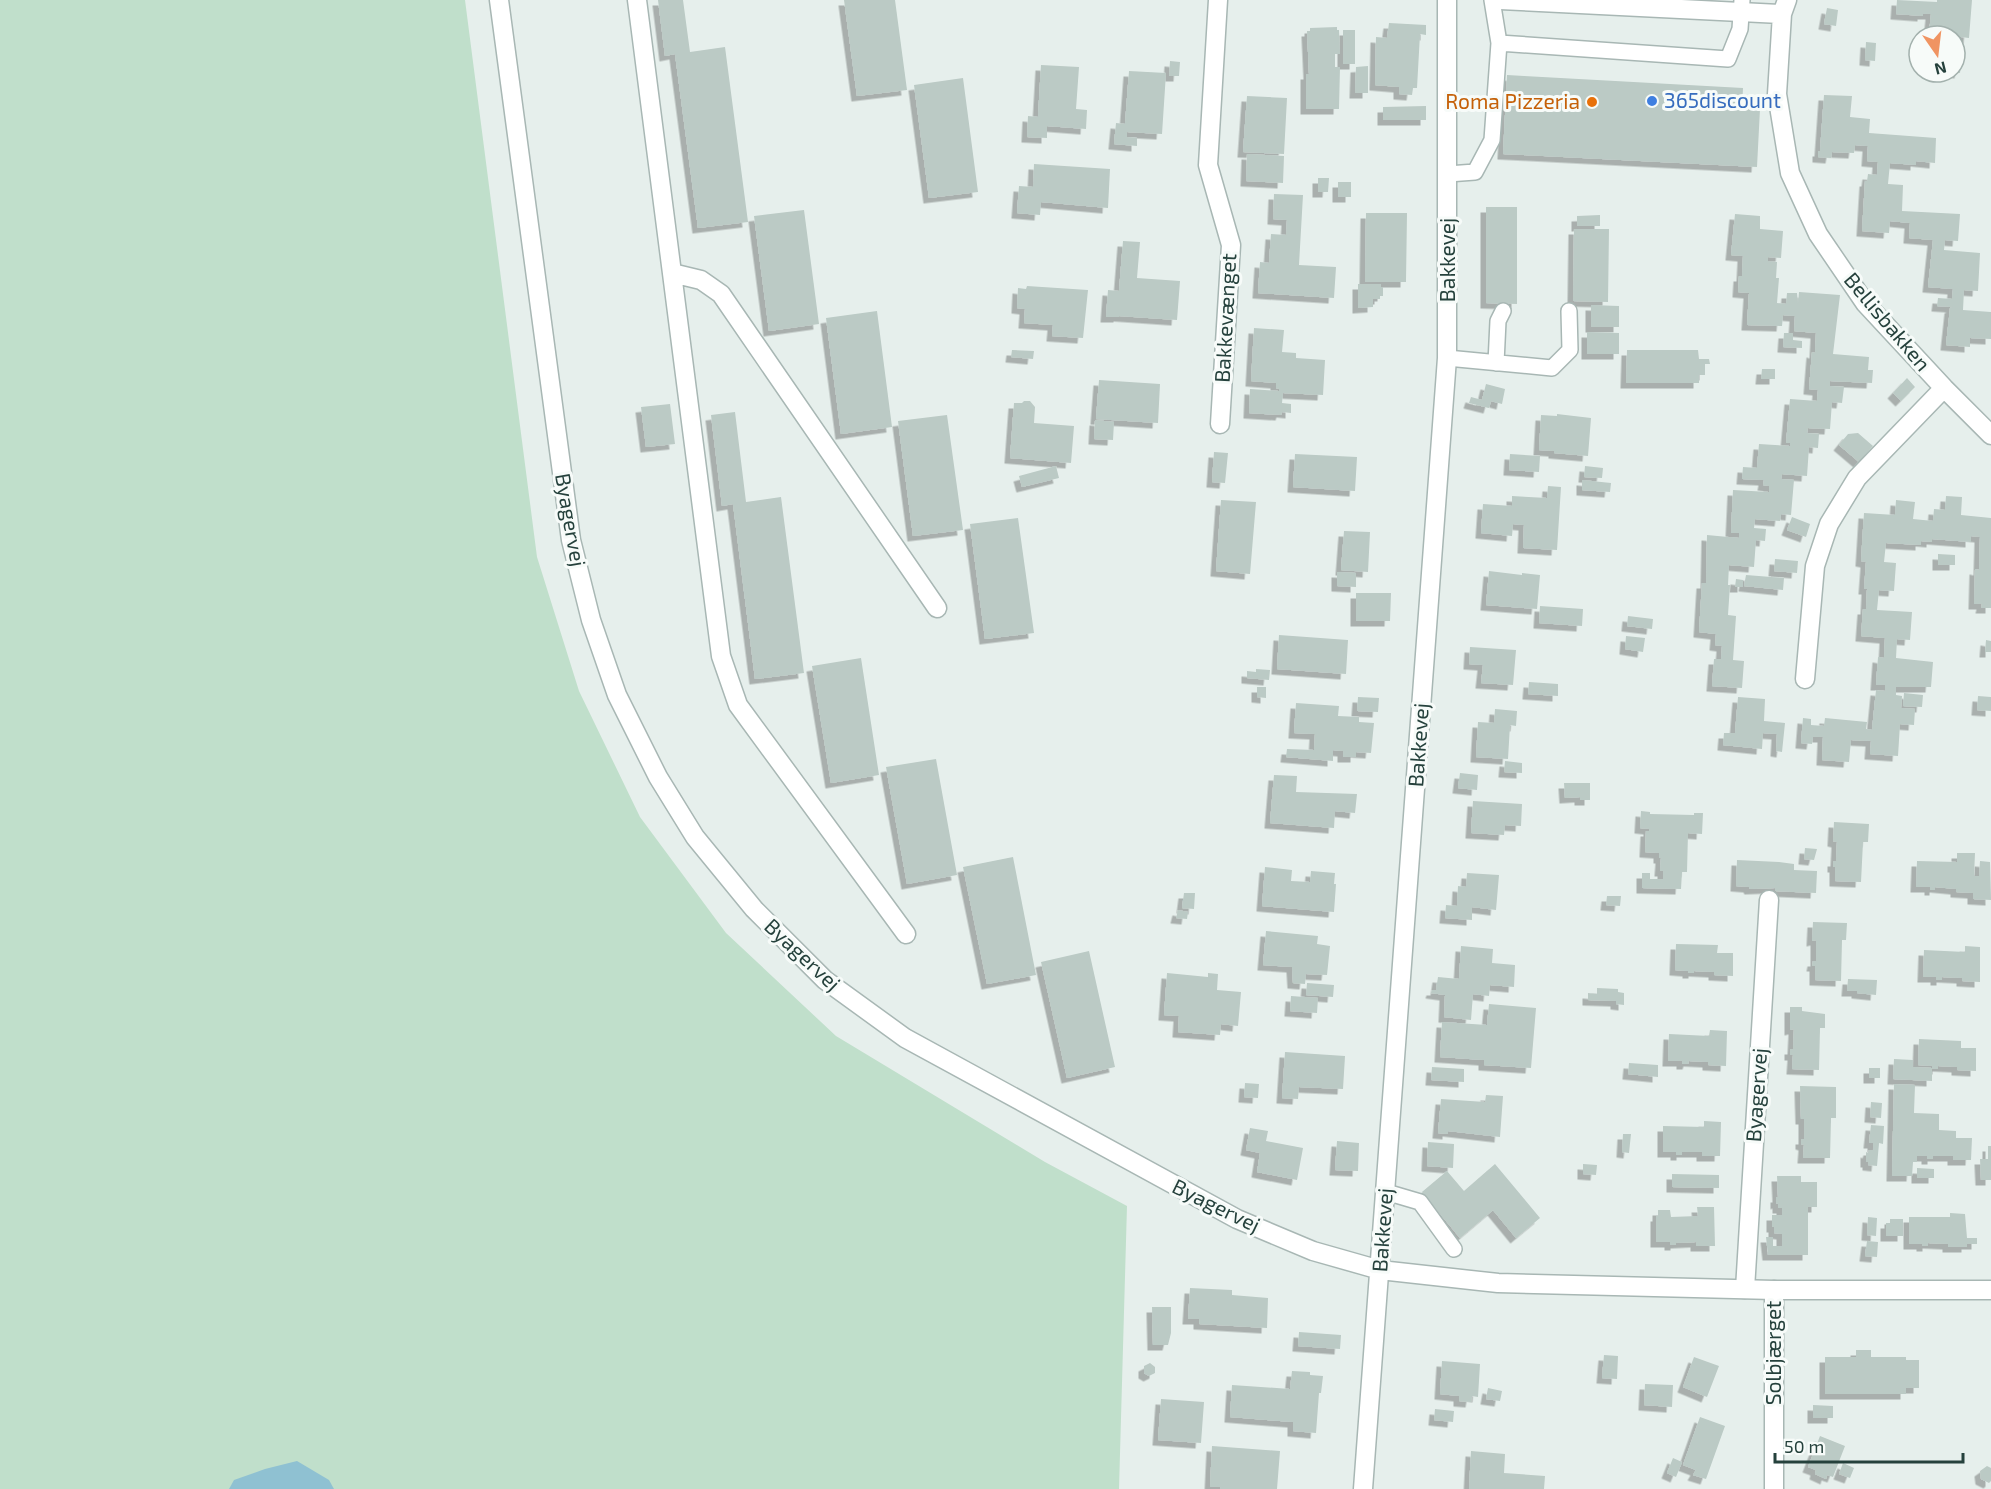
<svg xmlns="http://www.w3.org/2000/svg" width="1991" height="1489" font-family="'Exo 2',sans-serif">
	<style>
		.green { fill: #c0dfcb }
		.water { fill: #8fc1d2 }
		.building { fill: #bbcac5; filter: url(#shadow) }
		.lines { fill: none; stroke-linecap: round; stroke-linejoin: round }
		.service-casing { stroke: #a8b7b4; stroke-width: 18 }
		.minor-casing { stroke: #a8b7b4; stroke-width: 21 }
		.tertiary-casing { stroke: #a8b7b4; stroke-width: 21 }
		.service { stroke: #fff; stroke-width: 15 }
		.minor { stroke: #fff; stroke-width: 18 }
		.tertiary { stroke: #fff; stroke-width: 18 }
		.shop-dot { fill: #3f7fe0; stroke: #f7fbf9; stroke-width: 2 }
		.food-dot { fill: #e8710a; stroke: #f7fbf9; stroke-width: 2 }
		.labels { text-anchor: middle; stroke-width: 6; stroke-linejoin: round; paint-order: stroke }
		.shop-label { font-size: 21px; fill: #366cbe; stroke: #f7fbf9; text-anchor: start }
		.food-label { font-size: 21px; fill: #c56008; stroke: #f7fbf9; text-anchor: end }
		.street-label { font-size: 21px; fill: #25413c; stroke: #f7fbf9 }
	</style>
	<defs>
		<filter id="shadow"><feDropShadow dx="-5.5" dy="5.5" stdDeviation="0" flood-color="#0004"/></filter>
	</defs>
	<rect width="100%" height="100%" fill="#e6efec"/>
	<!-- green -->
	<path class="green" d="M0,0H465L537,557L579,691L640,817L726,933L836,1036L1045,1162L1127,1206L1119,1489H0Z"/>
	<!-- water -->
	<path class="water" d="M297,1461L329,1480L334,1489H229L234,1480L265,1469Z"/>
	<!-- building -->
	<path class="building" d="M658,0H683L690,52L725,47L748,222L698,228L675,54L665,56Z
		M844,0H895L907,90L857,96Z
		M1897,0L1937,2V0H1972L1969,38L1929,33L1931,14H1923V16L1896,14Z
		M1827,8L1838,10L1836,26L1824,24Z
		M1389,23L1426,25V35L1420,34L1417,88H1413L1412,95L1399,94V87L1375,85L1376,37L1387,38Z
		M1337,27V30H1339L1340,54H1335V67H1340L1339,109H1306V74H1309L1307,31H1310V28Z
		M1343,30H1355V64H1343Z
		M1866,42L1876,43L1875,61L1865,60Z
		M1170,61L1180,62L1179,76H1169Z
		M1955,63L1961,64L1960,73L1955,72Z
		M1041,65L1079,67L1076,109L1087,110L1086,129L1047,126V138L1027,137L1028,116L1038,117Z
		M1368,66V93H1355L1356,67Z
		M1129,71L1166,73L1162,134L1127,132V137L1137,138V146L1114,144L1116,123L1125,124Z
		M1507,75L1743,88L1742,108L1760,109L1757,167L1503,154Z
		M963,78L978,192L929,198L914,85Z
		M1824,95L1852,96L1850,117L1870,119L1869,133L1936,138L1935,163L1916,161V165L1890,163L1888,184L1903,185L1902,211L1960,214L1958,241L1945,240L1944,250L1980,253L1978,291L1964,290L1963,310L1991,312V339L1970,338V347L1946,345L1950,308L1952,307L1937,306L1938,298L1952,299L1953,289L1928,287L1933,240L1909,238L1910,223L1890,221L1889,233L1862,231L1865,181H1867L1868,174L1877,175L1878,162L1867,161L1868,146L1855,145L1854,153L1832,152L1831,158L1818,157V151H1820Z
		M1247,96L1287,98L1284,154L1243,152Z
		M1426,106V120H1383V107Z
		M1247,154L1284,156L1283,183L1246,181Z
		M1034,164L1110,169L1108,208L1041,202L1040,215L1017,213L1019,186L1033,187Z
		M1318,178H1329L1328,192H1318Z
		M1338,182H1351V197H1338Z
		M1274,194L1303,195L1299,265L1336,267L1334,298L1258,293L1260,262L1269,263L1271,234L1286,235L1287,220L1273,219Z
		M1486,207H1517V304L1486,303Z
		M804,210L819,324L769,331L754,216Z
		M1366,213H1407L1406,282H1365Z
		M1735,214L1760,216V229L1783,231L1781,258L1768,257V261L1777,262L1776,278H1779L1777,303L1786,304L1787,293H1797L1798,304L1799,292L1840,295L1833,354L1869,357L1868,370H1873L1872,383L1830,381V386L1844,387L1842,403L1832,402L1830,429L1808,428L1807,433L1819,434L1818,448L1809,447L1807,476L1782,474L1781,479L1794,480L1791,515L1781,514L1780,521L1755,519L1754,528L1766,529L1765,541L1756,540L1754,567L1729,565L1728,585H1730L1728,615L1736,616L1733,660L1744,661L1742,688L1712,686L1714,659H1721L1722,646L1715,645L1716,634L1699,632L1702,583H1706L1707,535L1739,538V533H1731L1733,490L1769,492V486L1763,485L1764,480L1742,479L1743,467L1757,468L1759,444L1790,446V443H1786L1790,399L1817,401L1818,390L1809,389L1812,352L1815,353L1816,333L1794,331L1795,316L1783,315L1782,326L1747,325L1749,293L1738,292L1739,276H1742L1743,256L1731,255Z
		M1600,215V226H1577V216Z
		M1574,229H1609L1608,302L1573,301Z
		M1123,241L1140,242L1137,278L1180,281L1177,320L1119,316V317H1106L1108,290L1119,291Z
		M1358,284H1381V287H1383V296H1380V299H1373V307L1358,308Z
		M1027,286L1088,290L1083,338L1052,336L1053,325L1024,323L1025,309L1017,308L1018,288L1026,289Z
		M1591,305L1619,306V327H1591Z
		M877,311L892,427L841,434L826,318Z
		M1254,328L1284,330L1282,352L1296,353V358L1325,360L1323,395L1283,393L1282,403L1291,404V413L1282,412L1281,415L1249,413L1250,389L1279,391V389L1276,388V383L1251,381Z
		M1587,332L1619,333V354H1587Z
		M1784,333H1793V340L1802,341V348L1783,347Z
		M1012,350L1034,351L1033,359L1011,357Z
		M1627,350H1698L1699,359H1709L1710,364H1705V375H1699V383H1626Z
		M1762,369H1775V379H1761Z
		M1907,378L1915,387L1901,401L1893,393Z
		M1099,380L1160,384L1158,423L1096,419Z
		M1486,384L1505,389L1502,404L1491,401L1489,408L1469,403L1471,397L1482,400Z
		M1024,401H1030L1035,407L1034,423L1074,426L1071,463L1010,458L1014,403H1022Z
		M670,404L675,444L646,447L641,407Z
		M735,412L746,502L781,497L804,673L755,679L733,504L722,506L711,415Z
		M1557,414L1591,418L1588,456L1554,453V451L1539,450L1541,415L1557,416Z
		M947,415L963,530L913,536L898,421Z
		M1095,420L1114,422L1113,440L1094,439Z
		M1858,433L1873,446L1859,462L1839,445L1848,434Z
		M1214,452L1228,453L1225,483L1212,482Z
		M1295,454L1357,457L1355,491L1293,487Z
		M1510,454L1540,456L1539,472L1509,470Z
		M1056,466L1059,478L1022,487L1019,476Z
		M1585,466L1603,468L1602,478L1584,477Z
		M1582,480L1611,483L1610,492L1582,490Z
		M1548,486L1561,487L1557,550L1523,548L1524,525L1513,524L1512,536L1481,533L1483,504L1512,506V496L1547,498Z
		M1946,496L1962,497L1961,515L1991,518V608H1981L1982,604H1974L1975,569L1979,570L1980,537L1971,536V542L1932,539V542L1921,541V545L1886,543L1884,562L1896,563L1894,591L1879,590L1877,610L1912,612L1910,640L1897,639L1896,658L1933,662L1931,687H1896V695L1902,696L1901,708L1915,709L1914,725L1900,724L1898,756L1870,754L1871,741L1851,740L1849,762L1822,760L1823,737H1813L1812,744L1801,743L1803,718L1811,719V725L1824,726L1825,718L1867,722L1866,729L1872,730L1876,690L1885,691V685H1876L1878,657L1884,658L1885,638L1861,636L1863,609H1866L1867,589H1864L1866,562L1861,561L1864,513L1895,515L1896,500L1915,502L1913,519L1933,521L1934,509L1945,510Z
		M1221,500L1256,502L1250,574L1216,571Z
		M1792,517L1810,524L1806,537L1787,530Z
		M1018,518L1034,633L985,639L970,524Z
		M1344,531L1370,532L1368,572L1341,570Z
		M1938,554L1955,555V565H1938Z
		M1775,559L1798,561L1797,573L1774,571Z
		M1489,571L1522,575V573L1540,575L1537,609L1486,605Z
		M1337,572L1356,573V587L1337,586Z
		M1746,575L1784,578L1783,590L1744,586Z
		M1736,579L1743,580V587H1735Z
		M1356,593H1391L1390,621H1356Z
		M1540,606L1583,609L1582,626L1539,623Z
		M1628,616L1653,619L1652,629L1627,626Z
		M1279,635L1348,640L1346,674L1277,669Z
		M1626,636L1645,638L1643,652L1625,649Z
		M1986,640L1991,641V652H1985Z
		M1470,647L1516,650L1513,685L1481,683L1483,665L1469,664Z
		M861,658L879,775L831,783L812,666Z
		M1256,669L1270,670L1269,680L1247,678V671L1256,672Z
		M1529,682L1558,684V696L1528,694Z
		M1257,687H1266V698L1257,697Z
		M1904,693L1923,695L1922,707L1903,706Z
		M1978,696L1991,697V711L1977,710Z
		M1358,697L1379,698L1378,712L1357,711Z
		M1738,697L1765,699L1764,721L1785,723L1782,752L1776,751L1777,734L1763,733L1762,749L1723,745L1724,733H1735Z
		M1296,703L1339,706L1338,716L1359,717V722L1374,723L1371,753L1356,752V757H1343V751L1333,750V761L1286,757L1287,749L1314,750L1315,734L1294,733Z
		M1495,709L1517,711L1516,726L1510,725L1508,759L1476,757L1478,722L1494,723Z
		M936,759L957,875L907,884L886,767Z
		M1505,761L1522,763V773L1504,772Z
		M1460,773L1478,775L1477,790L1458,788Z
		M1274,775L1297,776L1296,792L1357,794L1355,813L1335,811L1334,828L1270,823Z
		M1564,783H1590V800H1580V797L1565,798Z
		M1473,801L1522,804L1521,826L1505,825L1504,835L1471,833Z
		M1641,811L1650,812V814L1694,815V813H1703L1702,834L1688,833L1687,872H1682L1681,889L1642,888V873H1650V879H1663V871H1660L1661,858H1659V853L1645,852L1646,831H1649V829L1640,828Z
		M1834,822L1869,824L1868,842H1863L1861,882L1835,881V867H1833V861H1836L1837,842L1833,841Z
		M1805,848L1817,849L1814,860L1804,859Z
		M1957,853H1975L1974,876H1979L1980,861L1990,862L1991,900L1973,899V893L1956,892V889L1935,887V890H1930V887H1916L1917,861L1957,862Z
		M1013,857L1036,975L987,984L963,867Z
		M1737,860L1779,862L1794,864V870L1817,871L1816,893L1775,891V888L1750,889L1749,887L1736,886Z
		M1265,867L1292,870L1291,881L1310,882L1311,871L1335,873L1334,884H1336L1334,912L1262,906Z
		M1467,873L1499,875L1496,910L1472,907V920L1445,918L1446,905L1457,906L1458,886L1466,887Z
		M1184,893H1195L1194,909L1182,908Z
		M1607,896H1621L1620,906L1606,905Z
		M1178,910L1188,912L1187,919L1176,918Z
		M1813,922L1847,923L1846,940H1842L1841,981L1815,980V966H1812L1813,961H1816V940L1812,941Z
		M1266,931L1318,936L1317,944L1330,946L1327,975L1306,974L1305,984L1293,983L1292,967L1263,965Z
		M1676,944L1718,945L1717,953H1733V976L1714,975V972L1694,971V973H1688V971L1675,970Z
		M1461,946L1493,949L1492,963L1515,965L1514,987L1490,985L1489,996L1473,994L1471,1020L1444,1017L1445,995L1431,993L1432,990H1436L1438,977L1459,979Z
		M1965,946L1980,947V982L1962,981V978L1942,977V980H1936V977H1923L1924,950L1965,952Z
		M1089,951L1115,1067L1067,1078L1041,962Z
		M1167,973L1208,977V973L1218,974L1217,990L1241,992L1238,1026L1221,1024L1220,1035L1178,1032L1179,1016L1164,1015Z
		M1848,979L1877,980L1876,995L1857,993V991H1847Z
		M1307,983L1334,985L1333,997L1306,995Z
		M1597,988L1618,989V992L1624,993V1005L1616,1004V1001L1588,1000V993L1597,994Z
		M1291,996L1318,998L1317,1013L1290,1011Z
		M1489,1004L1536,1008L1531,1068L1484,1065V1060L1440,1057L1442,1022L1487,1025Z
		M1790,1007H1802V1011L1825,1014V1028H1820L1819,1070L1792,1069L1793,1055H1790V1049H1793L1794,1029L1790,1030Z
		M1710,1030L1727,1031L1726,1066L1708,1065V1062L1689,1061L1688,1064H1682V1061H1668L1669,1034L1709,1036Z
		M1919,1039L1961,1041V1048H1976V1071L1957,1070V1067L1938,1066V1069H1932V1081L1893,1079L1894,1059L1913,1060V1067L1932,1068V1066L1918,1065Z
		M1285,1052L1345,1056L1343,1089L1299,1087L1298,1099L1282,1098Z
		M1629,1063L1658,1065V1077L1628,1074Z
		M1432,1067L1464,1069V1082L1431,1080Z
		M1869,1068H1880V1078H1869Z
		M1245,1083L1259,1084L1258,1098L1244,1097Z
		M1894,1084L1915,1085L1914,1113L1939,1114V1130L1956,1131V1138H1972L1971,1160H1953V1156H1933V1159H1927V1156H1917V1162H1913L1912,1176H1892Z
		M1800,1086L1836,1087V1118H1831L1830,1158H1803L1804,1145L1801,1144V1139H1804V1119H1801Z
		M1486,1095L1503,1096L1500,1137L1448,1131V1134L1438,1133L1441,1099L1485,1102Z
		M1871,1102L1882,1103L1881,1118L1870,1117Z
		M1704,1121L1721,1122L1720,1156H1702V1152H1682V1155H1676V1152H1663V1126L1704,1127Z
		M1871,1125L1884,1126L1883,1144L1879,1143L1877,1166L1868,1165V1162H1866V1152L1868,1153L1869,1150H1873V1143H1869Z
		M1250,1128L1268,1131L1266,1141L1303,1148L1297,1180L1257,1172L1260,1153L1246,1150Z
		M1623,1134H1631L1629,1153L1622,1152Z
		M1337,1141L1359,1143L1358,1171L1335,1170Z
		M1428,1142L1454,1144L1453,1168L1427,1166Z
		M1988,1146H1991V1180H1981L1980,1159H1988Z
		M1495,1164L1540,1218L1516,1238L1493,1210L1460,1238L1422,1192L1447,1171L1464,1191Z
		M1583,1164L1597,1165L1596,1175L1583,1174Z
		M1917,1168L1934,1169V1178H1917Z
		M1672,1174L1719,1175V1188L1672,1187Z
		M1777,1176H1801V1182H1817V1207H1808V1255H1768L1766,1237H1773V1246H1782V1234L1774,1233V1227H1772V1215H1782V1208H1778V1203L1776,1204V1197H1778Z
		M1697,1207H1714L1715,1246H1696V1242L1676,1243V1245H1670V1242H1656V1216H1658V1210H1670L1671,1217L1698,1216Z
		M1950,1213L1965,1214L1967,1238H1977V1244H1967V1247H1948V1244L1928,1243V1246H1922V1244H1909V1217H1950Z
		M1868,1217L1877,1218L1876,1236L1867,1235Z
		M1890,1219H1903V1236H1886V1223H1890Z
		M1867,1241L1878,1242L1877,1257L1865,1256Z
		M1190,1288L1232,1290V1295L1268,1298L1267,1328L1199,1324V1319H1188Z
		M1152,1307H1171V1333L1168,1345H1153Z
		M1299,1332L1341,1335L1340,1349L1298,1346Z
		M1856,1350H1871V1357H1906V1360H1919V1388H1906V1394H1825V1357H1856Z
		M1604,1355L1618,1356L1617,1379L1602,1378Z
		M1694,1357L1719,1366L1707,1397L1683,1387Z
		M1442,1361L1480,1364L1478,1397L1472,1396L1471,1402L1459,1401V1396L1440,1394Z
		M1150,1363L1155,1367V1373L1149,1376L1144,1373V1366Z
		M1292,1371L1310,1372V1375L1323,1376L1321,1393H1319L1316,1433L1293,1431V1422L1230,1417L1232,1385L1290,1389Z
		M1645,1384L1673,1385L1672,1407L1644,1405Z
		M1488,1388L1502,1391L1500,1401L1486,1399Z
		M1161,1399L1204,1402L1201,1443L1158,1440Z
		M1813,1405L1833,1406V1418H1813Z
		M1435,1409L1454,1411L1453,1422L1434,1420Z
		M1700,1417L1725,1426L1706,1479L1693,1475L1696,1470L1683,1465Z
		M1820,1436L1845,1446L1833,1477L1827,1475L1826,1479L1815,1474L1816,1470L1808,1467Z
		M1212,1446L1280,1451L1277,1489H1220L1221,1487H1210Z
		M1471,1451L1505,1454L1504,1473L1545,1476L1544,1489H1469Z
		M1673,1458L1682,1462L1676,1477L1667,1473Z
		M1843,1463L1854,1468L1850,1478L1839,1474Z
		M1987,1466L1991,1468V1481L1989,1483L1981,1479L1980,1471Z"/>
	<g class="lines">
		<!-- service casing -->
		<g class="service-casing">
			<path id="service" d="M1492,0L1499,43L1728,59L1740,29L1742,0
				M1448,174L1475,172L1492,140L1499,43
				M1447,358L1552,368L1570,350L1569,311
				M1496,363L1498,321L1503,311
				M1386,1192L1420,1202L1454,1249"/>
		</g>
		<!-- minor casing -->
		<g class="minor-casing">
			<path id="minor" d="M637,0L721,656L738,705L906,934
				M1218,0L1208,165L1231,245L1220,424
				M1500,0L1782,14
				M1787,0L1782,14L1777,94L1790,173L1818,234L1865,303L1944,388L1991,435
				M672,273L701,280L721,294L937,608
				M1805,679L1815,566L1829,524L1857,478L1944,388
				M1745,1289L1769,900
				M1774,1489V1290"/>
		</g>
		<!-- tertiary casing -->
		<g class="tertiary-casing">
			<path id="tertiary" d="M499,0L571,540L591,620L617,695L658,777L695,837L754,909L825,980L905,1038L1237,1219L1313,1251L1380,1270L1498,1283L1774,1290H1991
				M1363,1489L1447,358V0"/>
		</g>
		<!-- service -->
		<use href="#service" class="service"/>
		<!-- minor -->
		<use href="#minor" class="minor"/>
		<!-- tertiary -->
		<use href="#tertiary" class="tertiary"/>
	</g>
	<!-- markers -->
	<circle class="shop-dot" cx="1652" cy="101" r="6"/>
	<circle class="food-dot" cx="1592" cy="102" r="6"/>
	<g class="labels">
		<!-- shop labels -->
		<g class="shop-label">
			<text x="1664" y="108">365discount</text>
		</g>
		<!-- food labels -->
		<g class="food-label">
			<text x="1580" y="109">Roma Pizzeria</text>
		</g>
		<!-- street labels -->
		<g class="street-label">
			<text transform="translate(1448 260) rotate(-90)" y="7">Bakkevej</text>
			<text transform="translate(1226 318) rotate(-87)" y="7">Bakkevænget</text>
			<text transform="translate(1887 322) rotate(50)" y="7">Bellisbakken</text>
			<text transform="translate(570 520) rotate(80)" y="7">Byagervej</text>
			<text transform="translate(1419 745) rotate(-86)" y="7">Bakkevej</text>
			<text transform="translate(802 955) rotate(43)" y="7">Byagervej</text>
			<text transform="translate(1757 1095) rotate(-86)" y="7">Byagervej</text>
			<text transform="translate(1216 1206) rotate(26)" y="7">Byagervej</text>
			<text transform="translate(1383 1230) rotate(-86)" y="7">Bakkevej</text>
			<text transform="translate(1774 1353) rotate(-90)" y="7">Solbjærget</text>
		</g>
	</g>
	<!-- north arrow -->
	<g transform="translate(1937 54) rotate(166)"><circle r="28" fill="#f7fbf9" stroke="#a3b1ad" stroke-width="1.5"/>
	<path d="M0-4.5L10 22L0 15L-10 22Z" fill="#f09462"/>
	<text y="-9" font-size="16" font-weight="bold" text-anchor="middle" fill="#25413c">N</text>
	</g>
	<!-- scale -->
	<path d="M1775 1453v9h188v-9" fill="none" stroke="#25413c" stroke-width="3"/>
	<text x="1784" y="1453" font-size="18" fill="#25413c" stroke="#f7fbf9" stroke-width="4.5" paint-order="stroke">50 m</text>
</svg>
